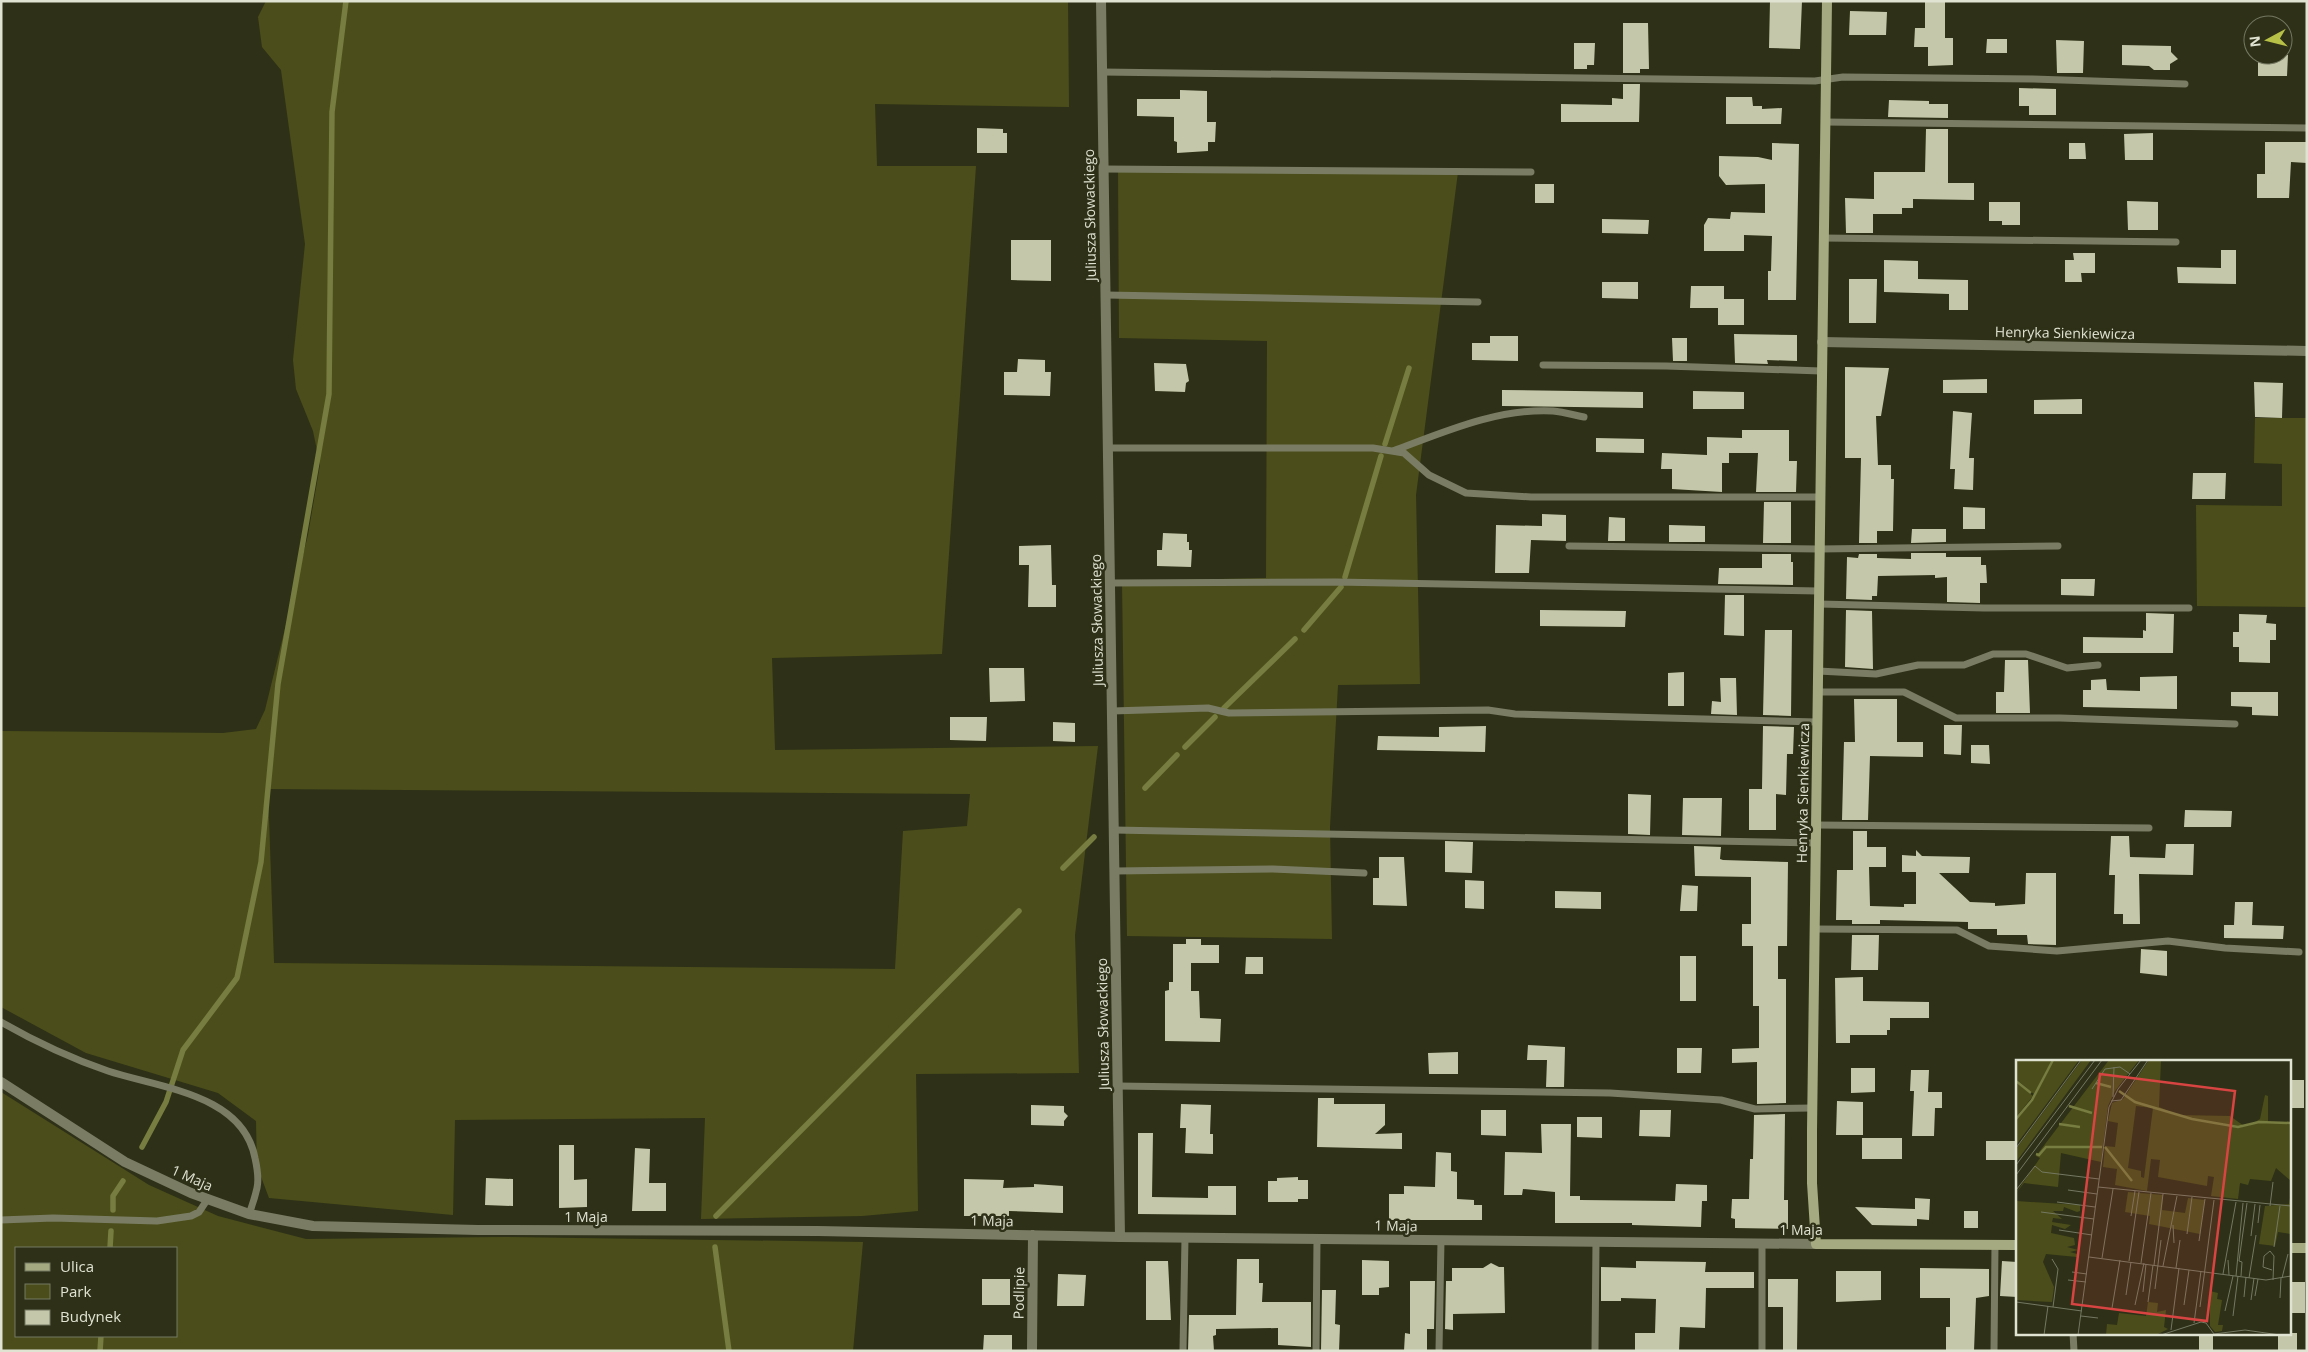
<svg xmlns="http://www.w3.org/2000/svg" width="2308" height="1352" font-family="'Open Sans',sans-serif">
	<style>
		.green { fill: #4b4e1a; fill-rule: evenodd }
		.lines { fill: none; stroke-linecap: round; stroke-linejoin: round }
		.stream { stroke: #777c40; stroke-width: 5.5 }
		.building { fill: #c4c7a9 }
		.lane { stroke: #7a7d64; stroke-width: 7 }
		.street { stroke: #7a7d64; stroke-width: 10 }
		.secondary { stroke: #a5aa81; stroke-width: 10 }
		.labels { text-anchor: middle; stroke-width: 5; stroke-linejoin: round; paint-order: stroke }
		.street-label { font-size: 14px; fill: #e0e2d2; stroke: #2e3117 }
		.inset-river { fill: none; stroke: #777c40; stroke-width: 2.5 }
		.inset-road { fill: none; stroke: #757862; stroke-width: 1 }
		.view { fill: #d84442; fill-opacity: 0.15; stroke: #d84442; stroke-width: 2.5 }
		.inset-edge { fill: none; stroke: #e0e2d2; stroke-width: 2.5 }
	</style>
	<rect width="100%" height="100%" fill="#2e3117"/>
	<!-- green -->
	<path class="green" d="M266,1H1068L1069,107L875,104L877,166H976L942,654L772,658L775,750L1098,746L1075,935L1079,1073L916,1074L918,1211L862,1216L701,1219L705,1118L455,1120L453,1215L269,1198L257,1166L256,1121L218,1093L86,1053L1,1007V731L223,733L256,729L265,710L308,535L320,465L313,431L296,389L293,360L305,244L281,70L262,47L258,17ZM268,789L970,794L967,826L903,831L895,969L274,963Z
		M1118,166L1277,167L1458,172L1416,495L1420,684L1338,685L1330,827L1332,939L1127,936L1122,581L1266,578L1267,341L1119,338Z
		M2255,418H2307V607L2197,606L2196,505L2282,506V464L2254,463Z
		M1,1092L149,1185L218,1216L306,1239L503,1237L863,1242L853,1351H1ZM16,1248H176V1336H16Z"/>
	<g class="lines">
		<!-- stream -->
		<path class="stream" d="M1385,444L1409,368
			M1345,577L1381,456
			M1304,630L1341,587
			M1224,708L1295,639
			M1185,747L1215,717
			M1145,788L1177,755
			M1063,868L1094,837
			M142,1147L166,1102L183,1050L237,978L261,862L278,684L329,394L332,112L346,1
			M113,1210V1196L123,1181
			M716,1216L1019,911
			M715,1247L729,1351
			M110,1248L111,1231
			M100,1351L101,1336"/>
	</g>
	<!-- building -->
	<path class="building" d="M1770,1H1802L1800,49L1769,48Z
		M1925,1H1945V38H1953V65L1928,66V47H1914L1915,28H1925Z
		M1850,11L1887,12L1886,35H1849Z
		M1623,23H1648L1649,69H1640V73H1623Z
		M1987,39H2007V53H1986Z
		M2056,40L2084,41L2083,73H2057Z
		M1574,43H1595L1594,65H1587V69H1574Z
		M2122,45L2171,46V52L2178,59L2170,64V70H2154L2149,66L2122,65Z
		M2258,55H2288L2287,76H2258Z
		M1623,84H1640L1639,122H1561V104L1612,105V98L1623,99Z
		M2019,88L2056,89V115H2029V106H2019Z
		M1180,90L1207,91V122H1216L1215,142H1208V151L1177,153V142L1174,141V117L1137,116V99H1180Z
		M1726,97H1752L1753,106H1762V109L1782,108L1781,124H1726Z
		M1889,100L1929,101V104H1948V118L1888,117Z
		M977,128L1003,129V133H1007V153H977Z
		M1926,129H1948V183H1974V200L1913,199V208H1902V214H1873V233H1846L1845,198L1874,199V172H1925Z
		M2153,133V160H2125L2124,134Z
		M2265,142H2307V163L2291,162L2289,198H2257V174H2265Z
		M1772,143L1799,144L1796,300H1768V271H1771L1772,236L1744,235V251H1704V225L1708,218L1730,219L1731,212L1765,213V184L1726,185L1719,176V156L1758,157L1772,160Z
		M2069,143H2085L2086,159H2069Z
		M1535,184H1554V203H1535Z
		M2127,201L2158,202V230H2128Z
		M1989,202H2020V225H2002V221H1989Z
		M1602,219L1649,220L1648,234L1602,233Z
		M1011,240H1051V281L1011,280Z
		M2221,250H2236V284L2178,283L2177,267L2221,268Z
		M2073,253H2095V273H2081L2082,282H2065V260H2074Z
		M1884,260L1918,261V279L1968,280V310H1949V294L1884,292Z
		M1849,279H1877L1876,323H1849Z
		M1602,282H1638V299L1602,298Z
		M1691,286H1724V299H1744V325H1718V308H1690Z
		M1734,334L1797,335V361L1767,360L1768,364L1735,363Z
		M1490,336H1518V361L1472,360V343H1490Z
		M1672,338H1687V361H1673Z
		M1018,359L1045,360V372H1051L1050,396L1004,395V372H1017Z
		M1154,363L1186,364L1189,381L1186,383L1185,392L1155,391Z
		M1845,367L1889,368L1881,416H1876L1878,465H1891V479H1894L1893,531H1877V543H1859L1861,458H1845Z
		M1987,379V393H1943V380Z
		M2254,382L2283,383L2282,418L2255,417Z
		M1502,390L1643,392V408L1502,406Z
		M1693,391L1744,392V409H1693Z
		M2082,399V414H2034V400Z
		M1953,411L1972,413L1969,458H1974L1973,490L1954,489L1955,469H1950Z
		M1742,430H1789V461H1797L1796,492H1756L1758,453H1729V463H1722V492L1672,489V469H1661L1662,453L1707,455V437L1742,438Z
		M1596,438L1644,439V453L1596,452Z
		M2193,473H2226L2225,499H2192Z
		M1764,502H1791V543H1763Z
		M1963,507L1985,508V529H1963Z
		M1542,514L1566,515V541L1531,540L1529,573H1495L1496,525L1542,526Z
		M1609,517L1625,518V541H1608Z
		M1669,525L1705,526V542H1669Z
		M1912,529H1946V542L1911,543Z
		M1163,533L1187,534V542H1189V550H1192L1191,567L1157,566V550H1162Z
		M1051,545L1052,585H1056V607H1028L1029,565H1019V546Z
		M1911,553H1946V557H1981V565H1986L1987,583H1980V603L1947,602V577L1935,578V575L1878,576L1877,596H1872V600L1846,599L1847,557L1858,558L1859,554H1877V558L1911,559Z
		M1762,554H1791V562H1793V585L1718,584L1719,568H1762Z
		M2061,579H2095L2094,596L2061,595Z
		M1725,595H1744V636L1724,635Z
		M1540,610L1626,611L1625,627L1540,626Z
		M1846,610L1872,611L1873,669L1845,667Z
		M2146,613L2174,614L2173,653H2083V637L2143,638V630L2146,631Z
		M2239,614L2267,615L2266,623L2276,624V640H2270V663L2239,662V647H2233V632H2239Z
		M1765,630H1792L1791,716L1763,715Z
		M2005,660H2028L2030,713H1996V692H2004Z
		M989,668H1024L1025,701L990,702Z
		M1684,672V706H1668V673Z
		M2177,676V709L2083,707V690H2091V680L2106,679L2107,690L2140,691V677Z
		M1720,678H1736L1737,715L1711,714L1712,701L1721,702Z
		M2231,692H2278V716L2252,715V707L2231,706Z
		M1854,699H1897V742H1923V757L1870,756L1868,820H1842L1844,742H1855Z
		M950,717H987L986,741L950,740Z
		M1053,722L1075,723V742L1053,741Z
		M1944,725H1962L1961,755L1944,754Z
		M1486,726L1485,752L1377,750L1378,736L1439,737V727Z
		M1763,726L1794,727L1793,754H1787L1786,795L1776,794V830H1749V789H1762Z
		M1971,745H1989L1990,764L1971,763Z
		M1628,794L1651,795L1650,835L1628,834Z
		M1683,798H1722L1721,836L1682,835Z
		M2185,810L2232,811L2231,827H2184Z
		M1853,831H1867V847H1886V867H1869L1870,906L1904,907V904H1916V872H1902V855L1916,856V850L1922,856L1970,857L1969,873H1939L1970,902L1995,903V906L2025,904L2026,873H2056V945L2028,944L2027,935H1997V929H1968V922L1880,920V924H1852V920H1836L1837,870H1853Z
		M2111,836H2129L2130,857L2165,858L2166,844H2194L2193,875L2139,874L2140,924H2123V914H2114L2115,875H2109Z
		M1445,841L1473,842L1472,873L1445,872Z
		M1694,846L1721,847L1720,859L1723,860L1788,862L1787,946H1778V979H1786V1103L1757,1104V1062L1732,1063V1049L1759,1048V1006H1753V946H1742V924H1751V877L1695,876Z
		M1379,857H1404L1407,906L1373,905V878H1379Z
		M1465,880L1484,881V909L1465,908Z
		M1682,885L1698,886L1697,911H1680Z
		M1555,891L1601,892V909L1555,908Z
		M2235,902H2253L2252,925L2284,926L2283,939L2224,938V925H2234Z
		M1852,935H1879L1878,970H1851Z
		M1186,939H1201V945H1219V963H1191V991H1199L1200,1018L1221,1019L1220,1042L1165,1041V991L1169,990V982H1173V944H1186Z
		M2141,949L2167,951V976L2140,973Z
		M1680,956H1696V1001H1680Z
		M1246,957H1263V974H1245Z
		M1863,977V1001L1929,1002V1018H1890V1030H1887V1035H1850V1043H1836L1835,978Z
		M1528,1045L1565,1047L1564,1087H1546L1547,1060H1527Z
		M1677,1048H1702L1701,1073H1677Z
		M1458,1052V1074H1429L1428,1053Z
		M1851,1068H1875V1092L1851,1093Z
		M1911,1070H1929L1928,1092H1942V1108H1935L1934,1136H1912L1914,1091H1910Z
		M2289,1080H2304V1108H2289Z
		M1318,1098H1334V1104H1385V1125L1375,1134L1402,1133V1149L1317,1147Z
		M1837,1101L1863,1102V1135H1836Z
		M1181,1104L1211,1105L1210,1134H1213V1154L1185,1153L1186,1128H1180Z
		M1031,1105L1064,1106V1112L1068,1116L1064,1121V1126L1031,1125Z
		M1481,1110H1506V1136L1481,1135Z
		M1640,1110H1671L1670,1137L1639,1136Z
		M1785,1114L1784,1200H1788V1229L1735,1228V1219L1731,1218L1732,1199H1749L1750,1159H1753L1754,1115Z
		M1577,1117H1602V1138L1577,1137Z
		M1541,1124H1571L1570,1196H1580V1200L1675,1201L1676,1184L1707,1185V1201H1702L1701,1227L1632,1225V1223H1555V1192L1523,1189L1522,1195H1504L1505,1152L1542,1153Z
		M1138,1133H1153L1152,1197L1208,1198V1186H1236V1215L1138,1214Z
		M1862,1138H1902V1159H1862Z
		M1986,1141H2015V1160H1986Z
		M559,1145H574V1180L587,1179V1207L559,1208Z
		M635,1148L650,1149L649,1183H666V1211H632Z
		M1436,1152L1451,1153V1171L1457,1172V1199L1474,1200V1205H1482V1220H1389V1194H1404V1186L1435,1187Z
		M1298,1177V1180H1308V1199H1298V1202H1268V1181H1277V1178Z
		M486,1178L513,1179V1206L485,1205Z
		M964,1179L1004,1180L1003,1188L1034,1187V1184L1063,1186V1213L1009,1211V1216H964Z
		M1915,1198L1930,1199L1929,1220L1917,1219V1226L1872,1225L1855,1207L1915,1209Z
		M1964,1211H1978V1228H1964Z
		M1237,1259H1259V1283H1263L1262,1302H1311V1347L1278,1345V1328L1216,1329V1335L1213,1336L1214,1351H1188L1189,1315H1236Z
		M1362,1260L1389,1261V1287L1379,1288V1295H1362Z
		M1146,1261H1168L1171,1320H1146Z
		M1636,1261L1706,1262L1705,1272H1754V1288H1706L1705,1328L1680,1327L1679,1351H1635V1333H1655L1656,1299L1621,1298V1301H1601V1267L1636,1268Z
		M2002,1261L2017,1262V1297L2000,1296Z
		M1491,1263L1499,1267H1504L1505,1313L1453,1314V1330L1445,1329L1446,1281H1452V1268H1483Z
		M1920,1268L1989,1269V1296L1976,1298L1974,1351H1946V1327H1950V1298H1920Z
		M1836,1271H1881V1300L1836,1302Z
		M1058,1274L1086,1275L1084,1306H1057Z
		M982,1279H1010V1305H982Z
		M1768,1279H1798L1797,1351H1783V1307H1768Z
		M1410,1281H1435L1434,1329H1427V1351H1404L1405,1333L1410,1334Z
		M2289,1282H2305V1313H2289Z
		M1322,1290H1336L1335,1324L1340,1325L1339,1351H1321Z
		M2199,1333H2213V1351H2199Z
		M2278,1333H2297V1351H2278Z
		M984,1335H1012V1351H983Z"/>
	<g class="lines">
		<!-- lane -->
		<path class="lane" d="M1102,72L1815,81L1843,77L2033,79L2185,84
			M1825,122L2307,128
			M1103,169L1531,172
			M1823,238L2176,242
			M1106,295L1478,302
			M1543,365L1666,366L1821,371
			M1108,448H1373L1404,453L1429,475L1466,493L1531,497H1820
			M1393,451C1444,432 1498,408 1553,411C1563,412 1574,415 1584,417
			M1569,546L1819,549L2058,546
			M1110,583L1336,582L1819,591
			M1819,604L1984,608H2189
			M1818,671L1876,674L1918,665H1964L1993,654H2026L2067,668L2098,665
			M1817,692H1904L1956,718H2060L2235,724
			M1112,711L1208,708L1229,713L1488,710L1515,714L1817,722
			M1817,825L2149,828
			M1114,830L1816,843
			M1115,871L1273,869L1364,873
			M1815,929L1957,930L1989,946L2057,951L2168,941L2225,948L2299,952
			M1,1022C36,1042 70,1058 108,1071C160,1088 243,1094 255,1158C257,1167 259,1179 257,1188C255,1197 252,1206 249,1214
			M1118,1086L1610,1093L1721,1100L1755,1109L1812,1108
			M1,1220L53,1218L157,1221L191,1216L199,1212L207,1200
			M1762,1244V1351
			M2073,1333L2074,1351
			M1183,1351L1185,1238
			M1316,1351L1317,1239
			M1439,1351L1441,1240
			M1595,1351L1596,1241
			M1994,1351L1995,1245"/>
		<!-- street -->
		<path class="street" d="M1101,1L1120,1237
			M1822,342L2307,351
			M1,1082L125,1162L191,1193L249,1214L313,1226L478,1230L818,1231L1120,1237L1816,1244
			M1032,1351L1033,1235"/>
		<!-- secondary -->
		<path class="secondary" d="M1827,1L1812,1131V1183L1816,1244L2017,1245
			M2289,1248H2307"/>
	</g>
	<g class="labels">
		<!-- street labels -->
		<g class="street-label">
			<text transform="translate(1090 215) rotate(-91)" y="5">Juliusza Słowackiego</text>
			<text transform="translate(2065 333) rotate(1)" y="5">Henryka Sienkiewicza</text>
			<text transform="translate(1097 620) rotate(-91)" y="5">Juliusza Słowackiego</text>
			<text transform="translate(1803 793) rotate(-89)" y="5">Henryka Sienkiewicza</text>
			<text transform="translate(1103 1024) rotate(-91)" y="5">Juliusza Słowackiego</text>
			<text transform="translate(192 1178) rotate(24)" y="5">1 Maja</text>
			<text x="586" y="1222">1 Maja</text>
			<text transform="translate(992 1221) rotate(1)" y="5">1 Maja</text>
			<text transform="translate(1396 1226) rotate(1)" y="5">1 Maja</text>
			<text x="1801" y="1235">1 Maja</text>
			<text transform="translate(1019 1293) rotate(-89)" y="5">Podlipie</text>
		</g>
	</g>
	<!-- overview -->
	<g transform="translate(2016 1060)">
		<rect width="275" height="275" fill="#2e3117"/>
		<path d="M0,0H36L18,34L0,19ZM38,0H63L0,85V60L16,42ZM66,0H75L0,102V89ZM93,0H123L99,31L92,46L85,102L45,93L42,127L8,123L0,133L24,98L20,96ZM133,0H145L143,47L162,55L214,56L228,66L234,65L244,59L249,35L252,36V62H275V121L260,108L255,121L234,119L232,125L224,123L222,139L195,136L198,117L192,116L191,126L142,117L144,100L135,99L131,131L99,125L101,109L87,107L89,86L99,87L102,63L92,61L96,43L107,39ZM120,46L137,48L128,118L125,117V111L112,108ZM0,22L17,36L0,57ZM275,131V174L262,172L259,186L243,184L249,146L273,144ZM112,132L147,135L146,150L169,153L172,138L189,140L184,174L133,164L134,156L109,152ZM0,141L64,145V151L61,152L48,147L47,151H37L46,159L37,158L36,162L55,165L49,169L36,165L35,173L58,178L59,185L51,187L62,190L54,192L61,194V197L30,194L27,202L38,227L36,242L0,240ZM194,231L202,233L201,239L206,240L202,265H207L206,271L199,272L194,266ZM132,242L142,243L141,252L150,250L148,267L152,269L140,275H90L91,264L101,265L103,253L130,256Z" fill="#4b4e1a" fill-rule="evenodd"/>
		<path class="inset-river" d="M0,21L15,33M80,23L95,27M103,31L119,42L176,59L222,67L243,62L275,63M53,46L76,53M0,59L16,40L37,0M43,64L64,67M89,87L116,121M20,94L23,95L30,87H86"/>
		<path class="inset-road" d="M76,29L89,9L104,7L114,14M97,37L98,7M95,41L105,40L132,0M0,88L65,0M0,105L79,0M0,115L86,0M82,127L275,146M0,130L19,106L26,112L83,119M52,130L81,134M41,142L79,147M254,146L257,122M25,152L78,159M115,156L119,131M242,163L244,145M157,165L158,183M43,170L76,175M171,174L176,137M235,176L239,144M183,181L189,139M258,187L264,146M73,197L250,220L275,216M86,198L97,129M36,199L42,209L37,247M212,200L213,215M113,201L123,132M125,203L135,133M138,205L147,134M147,206L161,136M160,208L164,180M256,210L247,207L248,196L254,191L258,196L257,220M56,212L71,214M207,214L220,142M220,216L227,143M225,216L226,202L223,201L231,143M233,218L240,175M266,218L272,194M52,220L70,222M139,229L145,180M127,232L130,204M110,235L115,202M239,236L242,219M228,237L230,217M264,238L265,218M235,240L238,218M0,242L66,251M132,242L137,205M119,245L128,203M168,245L173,210M184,247L198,140M96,248L104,200M209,251L217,216M65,256L82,258M217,256L222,216M178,263L185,211M155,270L163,208M28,275L32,246M62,275L93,47L102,29L125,0M145,275L185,262L190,263L198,274L229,270L264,275"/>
		<path class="view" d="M84,14L219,31L191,261L56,244Z"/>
		<rect width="275" height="275" class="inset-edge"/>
	</g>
	<!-- border -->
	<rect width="2308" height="1352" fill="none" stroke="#e0e2d2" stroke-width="5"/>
	<!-- legend -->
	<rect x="15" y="1247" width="162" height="90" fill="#2e3117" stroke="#757862"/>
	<rect x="25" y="1263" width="25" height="8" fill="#a5aa81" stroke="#757862"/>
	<text x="60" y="1272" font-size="15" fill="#e0e2d2">Ulica</text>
	<rect x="25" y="1284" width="25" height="15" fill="#4b4e1a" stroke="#757862"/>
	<text x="60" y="1297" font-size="15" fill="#e0e2d2">Park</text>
	<rect x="25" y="1310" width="25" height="15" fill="#c4c7a9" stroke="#757862"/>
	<text x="60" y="1322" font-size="15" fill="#e0e2d2">Budynek</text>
	<!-- north arrow -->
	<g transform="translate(2268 40) rotate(263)"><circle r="24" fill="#2e3117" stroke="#757862"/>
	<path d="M0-4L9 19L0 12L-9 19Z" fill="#b8c147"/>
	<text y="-8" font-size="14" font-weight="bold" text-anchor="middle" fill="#e0e2d2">N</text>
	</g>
</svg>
